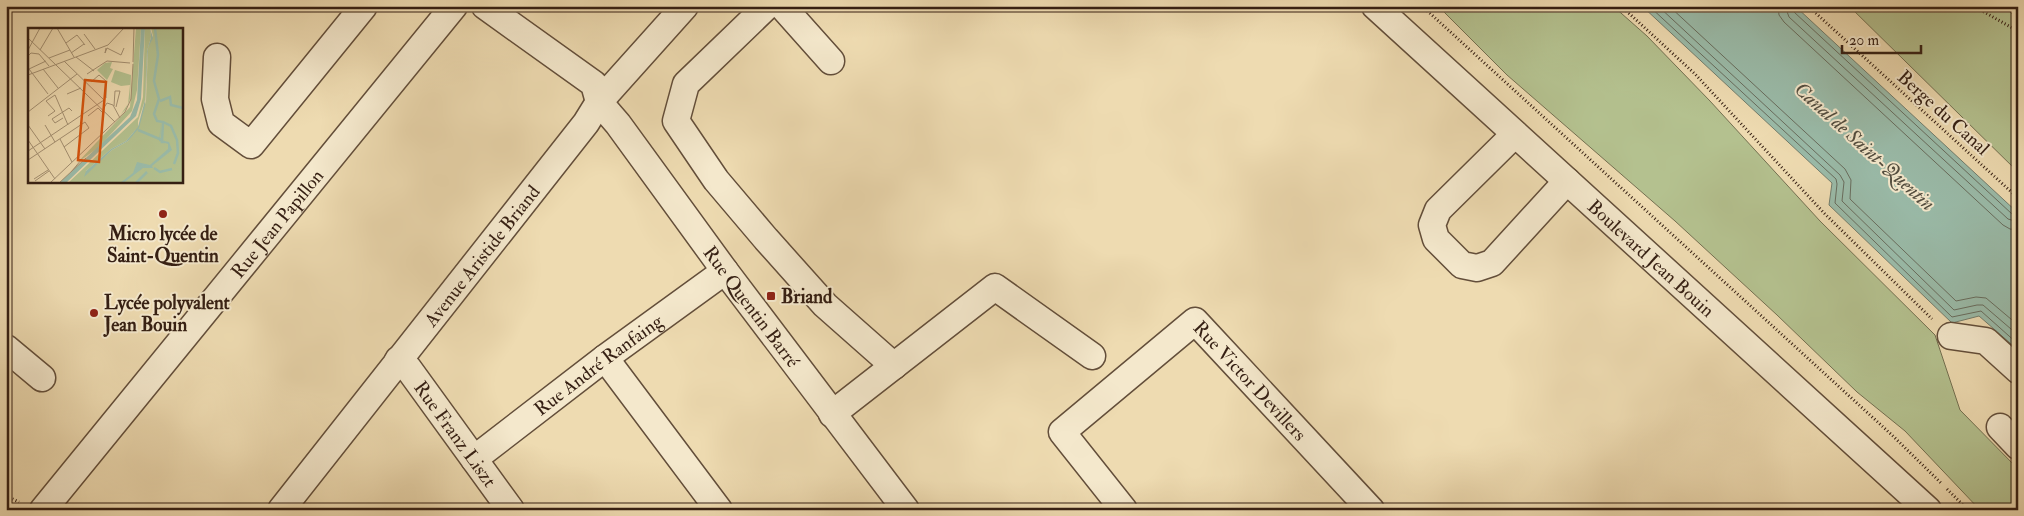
<svg xmlns="http://www.w3.org/2000/svg" width="2024" height="516" font-family="'IM FELL Double Pica',serif">
	<style>
		.green { fill: #b4c18f; stroke: #747051 }
		.water { fill: #9abba9; stroke: #727d6d }
		.lines { fill: none; stroke-linecap: round; stroke-linejoin: round }
		.shore { stroke: #686d5e; stroke-width: 1 }
		.minor-casing { stroke: #634e3a; stroke-width: 29 }
		.path { stroke: #351f13; stroke-width: 3; stroke-dasharray: 1 2.5; stroke-linecap: butt }
		.minor { stroke: #f4e8cc; stroke-width: 26 }
		.poi-dot { fill: #8f2418; stroke: #f4e8cc; stroke-width: 2 }
		.labels { text-anchor: middle; stroke-width: 4; stroke-linejoin: round; paint-order: stroke }
		.street-label { font-size: 19px; fill: #351f13; stroke: #f4e8cc }
		.poi-label { font-size: 19px; font-weight: bold; fill: #351f13; stroke: #f4e8cc; text-anchor: start }
		.water-label { font-size: 20px; font-style: italic; fill: #534e40; stroke: #f4e8cc }
		.inset-river { fill: none; stroke: #9abba9; stroke-width: 2.5 }
		.inset-road { fill: none; stroke: #a49072; stroke-width: 1 }
		.view { fill: #d6530d; fill-opacity: 0.15; stroke: #d6530d; stroke-width: 2.5 }
		.inset-edge { fill: none; stroke: #351f13; stroke-width: 2.5 }
	</style>
	<rect width="100%" height="100%" fill="#eedbb1"/>
	<filter id="stains"><feTurbulence type="fractalNoise" baseFrequency=".004" numOctaves="4"/><feColorMatrix values="0 0 0 0 .2 0 0 0 0 .09 0 0 0 0 .02 0 0 0 .5 -.17"/></filter>
	<radialGradient id="worn" r=".72"><stop offset=".6" stop-color="#630" stop-opacity="0"/><stop offset="1" stop-color="#630" stop-opacity=".3"/></radialGradient>
	<!-- green -->
	<path class="green" d="M1438,6H1613L1647,36L1710,101L1820,221L1935,335L1960,410L2018,469V510H1980L1905,431L1857,392L1777,315L1675,221L1507,75Z
		M1849,6H2003L2018,19V172Z"/>
	<!-- water -->
	<path class="water" d="M1642,6H1795L2018,213V350L1979,316L1952,323L1829,205L1832,183Z"/>
	<g class="lines">
		<!-- shore -->
		<path class="shore" d="M1649,6L1836,179L1837,184L1835,203L1952,317L1981,311L2018,344
			M1658,6L1840,175L1844,182L1842,201L1954,310L1977,305H1983L2018,335
			M1669,6L1845,169L1851,180L1850,199L1956,301L1976,297L1986,298L2018,325
			M1778,6L1779,15L1784,22L2003,225L2010,229L2018,230
			M1785,6L1789,17L2008,219L2018,222
			M1792,6L1794,12L2012,214L2018,216"/>
		<!-- minor casing -->
		<g class="minor-casing">
			<g id="minor">
				<path id="s1" d="M485,6L594,84L599,102L618,124L725,271L906,510"/>
				<path d="M767,6L686,84L676,121L716,180L766,239L825,305L894,366"/>
				<path d="M782,6L831,61"/>
				<path id="s2" d="M1375,6L1928,510"/>
				<path d="M217,57L215,99L221,123L251,145L364,6"/>
				<path d="M1515,134L1438,210L1432,225L1436,239L1462,265L1477,268L1492,263L1567,181"/>
				<path d="M1951,336L1986,341L2018,370"/>
				<path d="M6,348L42,378"/>
				<path d="M605,358L719,510"/>
				<path id="s3" d="M398,360L408,368L511,510"/>
				<path d="M832,414L995,287L1092,356"/>
				<path d="M2000,427L2018,446"/>
				<path id="s4" d="M474,459L605,358L725,271"/>
				<path id="s5" d="M43,510L454,6"/>
				<path id="s6" d="M281,510L586,123L599,102L685,6"/>
				<path id="s7" d="M1124,510L1062,432L1195,321L1371,510"/>
			</g>
		</g>
		<!-- path -->
		<path class="path" d="M1422,6L1893,436L1941,483
			M1621,6L1695,74L1824,213L1932,319
			M1808,6L2018,198
			M1979,6L1984,12L2016,30L2018,35
			M1947,489L1968,510
			M6,496L19,502"/>
		<!-- minor -->
		<use href="#minor" class="minor"/>
	</g>
	<!-- markers -->
	<g class="poi-dot">
		<circle cx="163" cy="214" r="5"/>
		<rect x="766" y="291" width="10" height="10" rx="2.5"/>
		<circle cx="94" cy="313" r="5"/>
	</g>
	<g class="labels">
		<!-- street labels -->
		<g class="street-label">
			<text transform="translate(1944 112) rotate(42)" y="7">Berge du Canal</text>
			<text dy="7" stroke="none"><textPath href="#s5" startOffset="370">Rue Jean Papillon</textPath></text>
			<text dy="7" stroke="none"><textPath href="#s6" startOffset="324">Avenue Aristide Briand</textPath></text>
			<text dy="7" stroke="none"><textPath href="#s2" startOffset="374">Boulevard Jean Bouin</textPath></text>
			<text dy="7" stroke="none"><textPath href="#s1" startOffset="408">Rue Quentin Barré</textPath></text>
			<text dy="7" stroke="none"><textPath href="#s4" startOffset="156">Rue André Ranfaing</textPath></text>
			<text dy="7" stroke="none"><textPath href="#s7" startOffset="354">Rue Victor Devillers</textPath></text>
			<text dy="7" stroke="none"><textPath href="#s3" startOffset="94">Rue Franz Liszt</textPath></text>
		</g>
		<!-- poi labels -->
		<g class="poi-label">
			<text x="163" y="240" text-anchor="middle">Micro lycée de<tspan x="163" dy="22">Saint-Quentin</tspan></text>
			<text x="781" y="303">Briand</text>
			<text x="104" y="309">Lycée polyvalent<tspan x="104" dy="22">Jean Bouin</tspan></text>
		</g>
		<!-- water labels -->
		<g class="water-label">
			<text transform="translate(1865 146) rotate(42)" y="7">Canal de Saint-Quentin</text>
		</g>
	</g>
	<!-- overview -->
	<g transform="translate(28 28)">
		<rect width="155" height="155" fill="#eedbb1"/>
		<path d="M108,0H113L109,62L104,83L71,119L49,135L102,79ZM117,0H122L123,9L119,23L117,72L110,93V99L98,113L83,121L58,143V146L84,122L100,113L111,97L118,73L120,20L125,8L123,0H155V155H40L110,89L115,69ZM84,34L82,40L85,41L79,52L69,42L77,35ZM87,42L103,47L102,71L98,81L93,86L100,76L102,57L93,58L83,54Z" fill="#b4c18f"/>
		<path d="M113,0H117L113,71L108,88L38,155H31L102,89L109,72ZM122,0L125,10L120,20L117,78L111,100L100,113L84,122L56,149L58,143L83,121L98,113L110,99L117,72L119,23L123,9ZM133,95L132,112L141,114L144,122L124,138L125,140H115L98,153L95,155H92L105,145L109,134L122,137L140,121V116L131,113Z" fill="#9abba9"/>
		<path class="inset-river" d="M127,0L130,27L126,53L131,71L126,86L129,93L135,94L134,114H137M132,73L142,69L143,77L155,80M135,94L143,98L149,112L150,125L146,136M110,102L134,112M126,140L132,144L144,141M108,155L119,144"/>
		<path class="inset-road" d="M29,0L46,29M56,6L67,21M0,10L87,94M38,15L49,7L57,17M78,20L77,25L79,20L93,27L96,20M0,22L12,0M12,22L25,0M43,25L56,16M0,28L3,25L11,26L21,38M48,29L66,43M21,30L42,22M18,33L1,41L20,66M36,33L76,72M105,34L106,0M15,41L30,60M59,46L79,33L102,35M0,47L80,17L96,0M63,54L71,47L78,53V70M39,66L53,60M86,78L87,63H92L88,79M75,81L79,75L85,77L92,90M0,84L49,46M20,88L27,83L18,73L27,67L40,97M60,88L70,80L76,86M35,90L27,95L24,91L41,80L44,83M0,97L17,121M17,97L27,114M32,111L44,134M0,112L27,151M0,123L76,72M0,132L57,94L61,100L36,119M43,144L54,131M6,151L20,142M7,153L21,143M22,155L97,84L103,71L105,36M31,155L58,130"/>
		<path class="view" d="M57,52L78,54L71,134L50,132Z"/>
		<rect width="155" height="155" class="inset-edge"/>
	</g>
	<!-- margin -->
	<rect width="2024" height="516" fill="none" stroke="#eedbb1" stroke-width="25"/>
	<rect x="8" y="8" width="2009" height="501" fill="none" stroke="#351f13" stroke-width="2.5"/>
	<rect x="12" y="12" width="1999" height="491" fill="none" stroke="#351f13"/>
	<!-- scale -->
	<path d="M1842 45v8h79v-8" fill="none" stroke="#351f13" stroke-width="2.5"/>
	<text x="1849" y="45" font-size="15" fill="#351f13" stroke="#f4e8cc" stroke-width="4" paint-order="stroke">20 m</text>
	<rect width="100%" height="100%" filter="url(#stains)"/>
	<rect width="100%" height="100%" fill="url(#worn)"/>
</svg>
